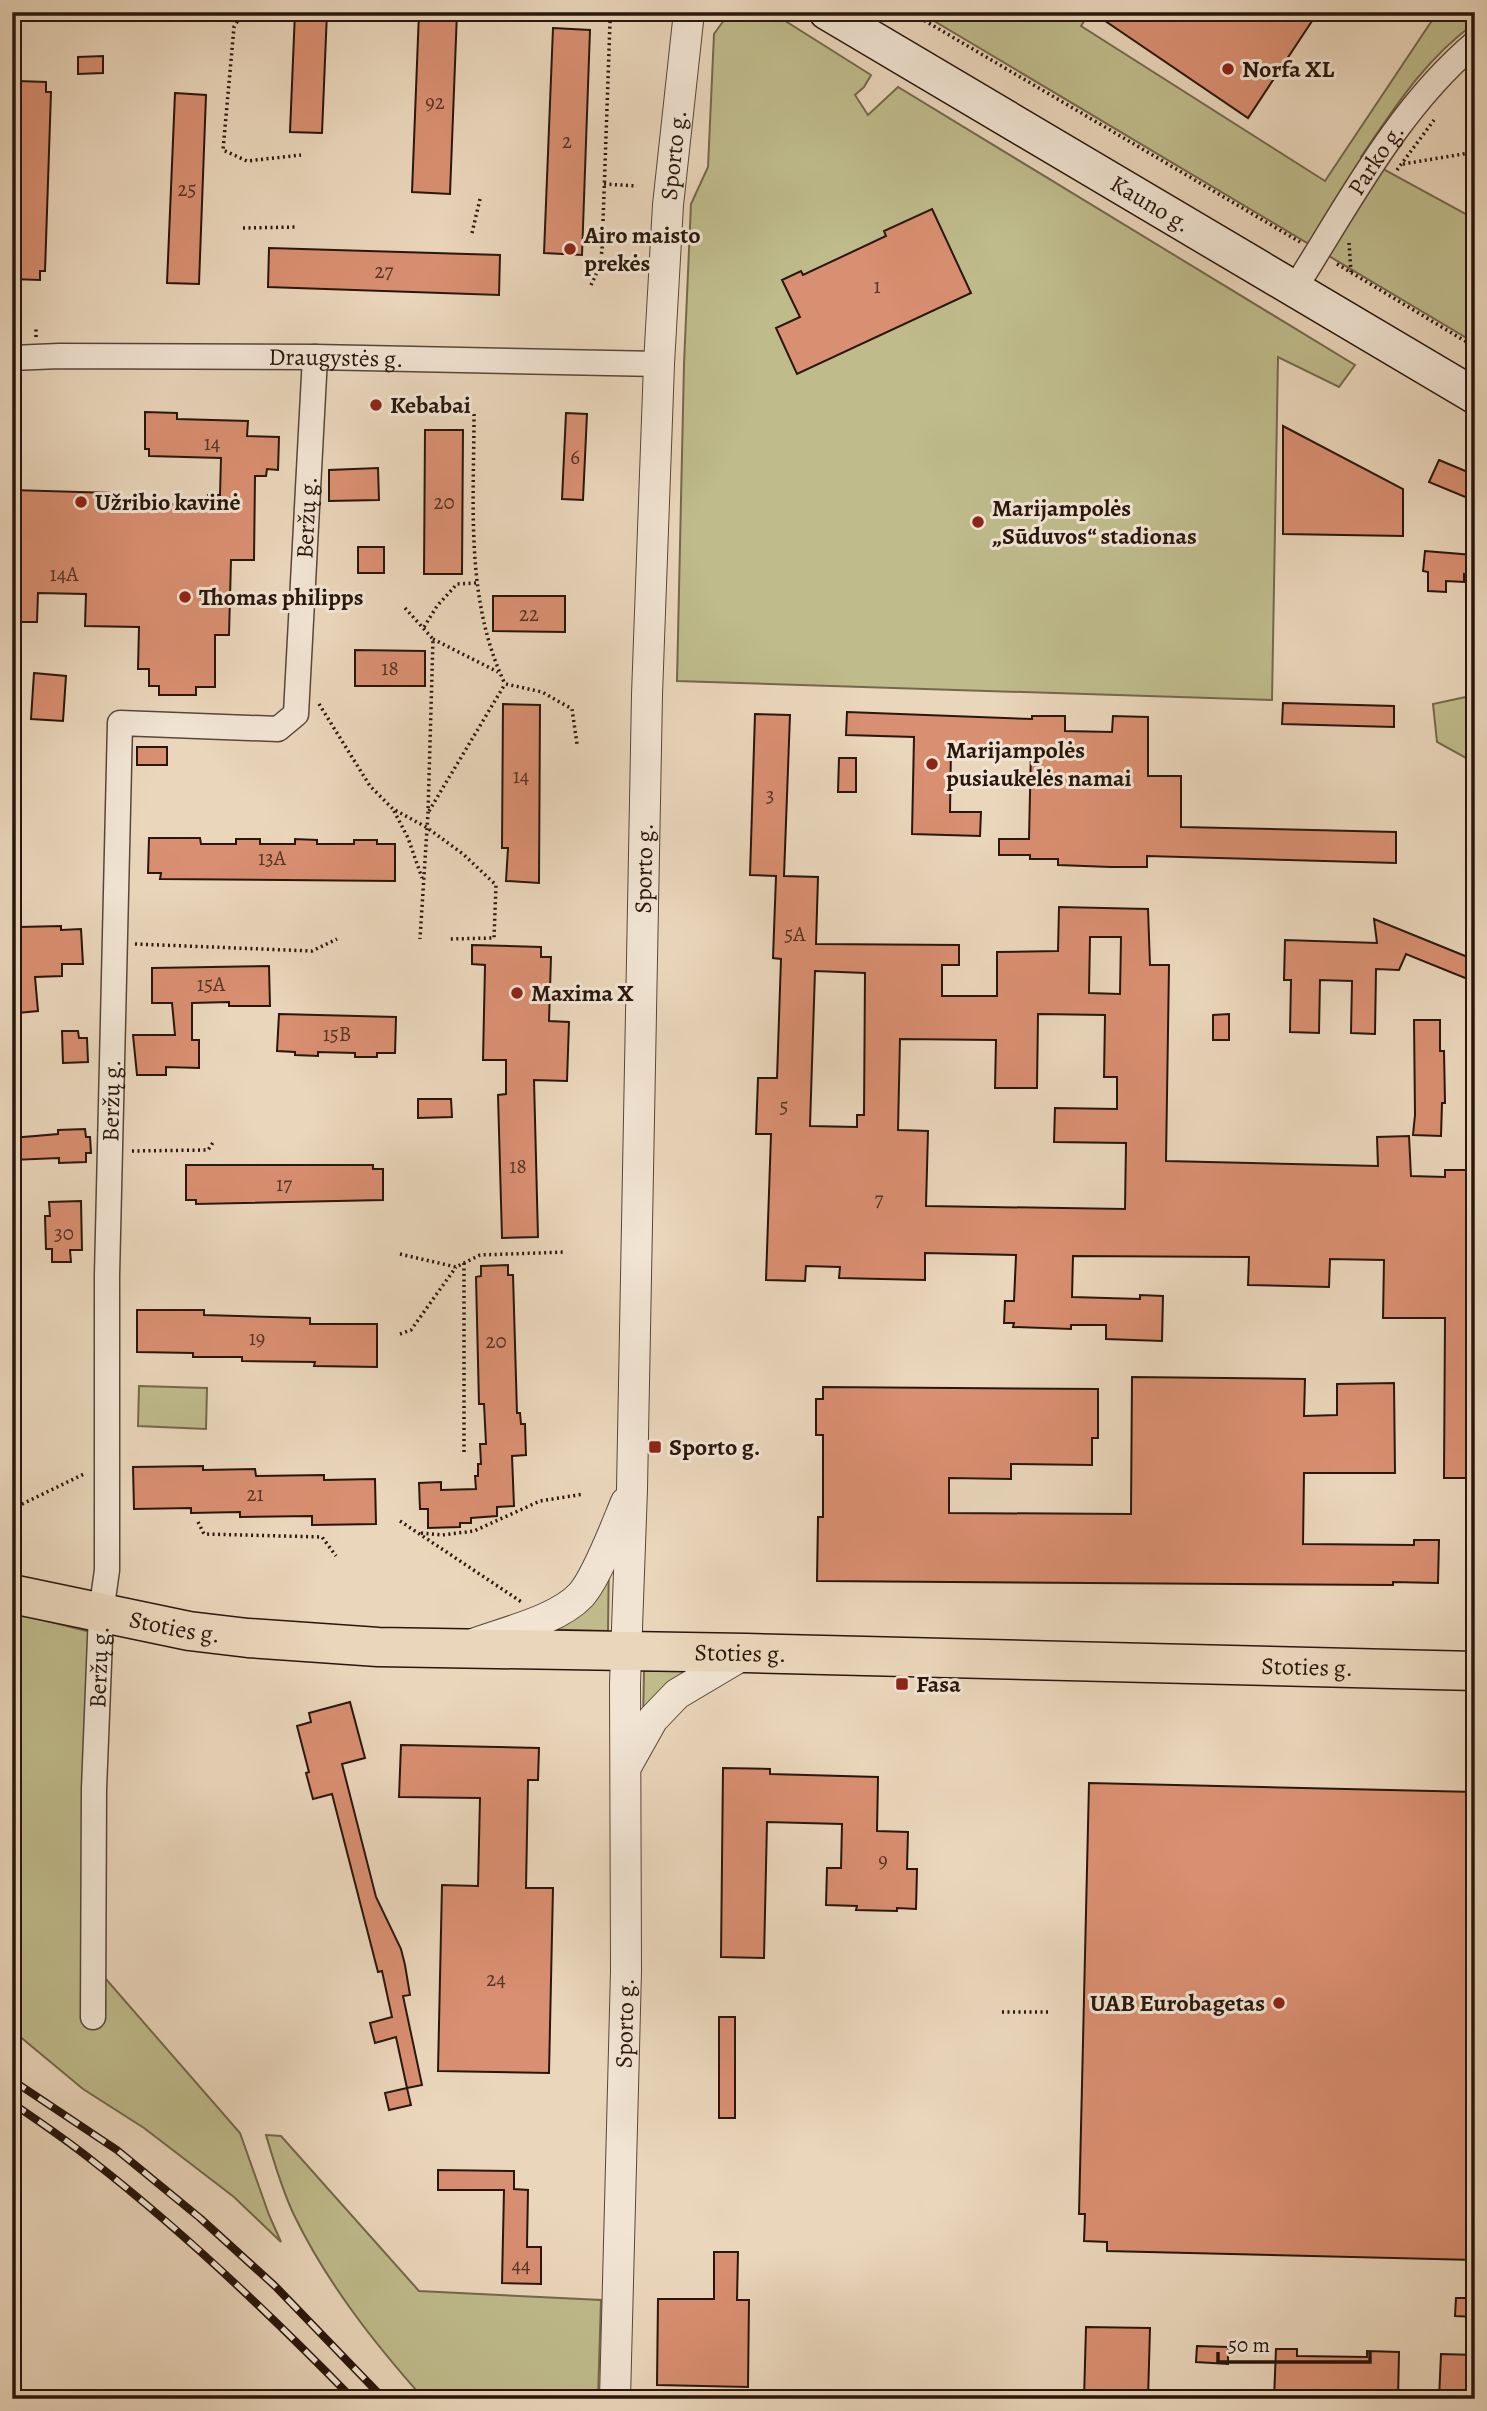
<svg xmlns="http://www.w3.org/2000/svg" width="1487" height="2411" font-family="Alegreya,serif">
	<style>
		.green { fill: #bfbb8b; stroke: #74684c; stroke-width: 2 }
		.building { fill: #d98f71; stroke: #29160c; stroke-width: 2; fill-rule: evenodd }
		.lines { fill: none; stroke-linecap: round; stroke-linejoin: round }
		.minor-casing { stroke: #594638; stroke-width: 27 }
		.tertiary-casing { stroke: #594638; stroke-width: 32 }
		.secondary-casing { stroke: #29160c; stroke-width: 38 }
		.primary-casing { stroke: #29160c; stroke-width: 41 }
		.path { stroke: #29160c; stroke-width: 3.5; stroke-dasharray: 2 3.5; stroke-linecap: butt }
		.minor { stroke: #f1e4d3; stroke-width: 24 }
		.tertiary { stroke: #f1e4d3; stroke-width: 30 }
		.secondary { stroke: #f1e4d3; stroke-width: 35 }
		.primary { stroke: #ead6bb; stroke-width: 38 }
		.rail-casing { stroke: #29160c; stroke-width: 8 }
		.rail { stroke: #f1e4d3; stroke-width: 5; stroke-dasharray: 16; stroke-linecap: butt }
		.poi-dot { fill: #8f2418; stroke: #f1e4d3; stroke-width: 2.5 }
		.labels { text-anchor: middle; stroke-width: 6; stroke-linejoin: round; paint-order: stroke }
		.number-label { font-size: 21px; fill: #553425 }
		.poi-label { font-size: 24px; font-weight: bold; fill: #29160c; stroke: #f1e4d3; text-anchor: start }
		.street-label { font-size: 24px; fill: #29160c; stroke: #f1e4d3 }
	</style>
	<rect width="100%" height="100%" fill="#ead6bb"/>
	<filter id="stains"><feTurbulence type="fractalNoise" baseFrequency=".00286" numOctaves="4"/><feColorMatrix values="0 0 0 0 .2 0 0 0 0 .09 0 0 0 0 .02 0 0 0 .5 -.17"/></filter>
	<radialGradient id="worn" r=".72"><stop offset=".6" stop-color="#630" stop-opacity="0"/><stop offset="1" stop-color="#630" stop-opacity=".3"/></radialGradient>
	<!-- green -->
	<path class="green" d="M734,12H771L871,75L864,87L855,95L868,115L898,87L1355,365L1339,387L1278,357L1272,700L677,681L684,364L691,204L708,167L714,34L727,16Z
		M919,12H1090L1081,26L1325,181L1437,13L1475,12V23C1425,59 1395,107 1361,157L1475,219V343Z
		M1475,695V763L1437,742L1433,704Z
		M139,1386L207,1388L206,1429L138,1426Z
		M609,1554L608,1631L530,1629Z
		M12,1612L106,1636L98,1970L240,2133L269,2215L281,2242L234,2197L144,2128L83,2089L12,2030V1811L17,1803L12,1740Z
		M644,1671H698L643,1721Z
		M266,2135L281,2136L419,2291L601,2300L598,2399H424C374,2343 327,2283 294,2215C282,2190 274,2162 266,2135Z"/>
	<!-- building -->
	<path class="building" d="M295,12H327L322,133L290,132Z
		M419,12H457L450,194L412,192Z
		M1092,12H1318L1248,118Z
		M553,28L590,30L582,255L544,253Z
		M103,56V73L78,74V57Z
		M18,81L46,82V92H51L45,271H40V280L12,279V90H17Z
		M175,93L206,95L199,284L167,283Z
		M932,209L971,293L797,374L776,328L800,317L782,280L801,271L803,275L886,236L884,231Z
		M269,248L500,255L499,295L268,287Z
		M145,412L177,413V419L248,421L247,436L279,437L278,470L267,469L266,476H255L254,560H231L229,635H215V687H196V695H159V686H149V669H138L139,627L85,626L86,594L38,593L37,622H15L17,555H12V490L113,493V503L208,505V495H220L221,458L149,456V449H145Z
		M566,413L587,414L583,500L562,499Z
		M1283,426L1403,489V536L1283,534Z
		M425,430H463L462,574H424Z
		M1439,460L1475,475V501L1429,482Z
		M378,468L379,500L329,501V470Z
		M358,547H384V573H358Z
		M1425,551L1473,555L1471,575L1464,574V582L1446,581V592L1428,591V572L1423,571Z
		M493,596H565V632L493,631Z
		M355,650L425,651V686H355Z
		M34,673L66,676L63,721L31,719Z
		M1283,703L1394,706V727L1282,724Z
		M503,704L540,705L539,883L506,881L508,848H502Z
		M847,712L1032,719V716H1065V731L1112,732L1113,716L1148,717V776H1181V827L1396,832V863L1147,856V867H1111L1058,865V859H1030V855H999V839H1029L1031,749L951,747L950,812H981L980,836L912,834L914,737L846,735Z
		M755,714L790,715L784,876L818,877L816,944L959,945V965H942V996H997V952L1058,951L1059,907L1148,909L1150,965H1169L1166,1161L1378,1166L1377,1137L1409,1136L1411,1176L1445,1177V1170H1475V1478H1444L1445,1318H1383L1384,1260L1330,1259L1329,1287L1248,1285L1249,1257L1073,1256L1072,1297L1140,1299V1295L1163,1296L1162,1341L1106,1339V1325H1071V1329L1013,1327L1014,1323H1004L1005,1301H1014L1016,1255L925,1253V1280L839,1278L840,1267L806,1266L805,1281L766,1280L771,1134H756L758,1078H777L781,959L773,958L776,876L750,875ZM1090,937H1121L1120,994L1089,993ZM815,971L865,973L864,1115H857V1127L810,1126ZM1038,1014L1105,1015L1104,1077H1117V1109L1055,1108L1054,1142L1126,1143L1125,1209L926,1206L928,1131L898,1130L900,1039L996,1040L995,1088H1037Z
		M137,747H167V765H137Z
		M839,758H856V792H838Z
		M149,838H200L201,844H236V839H260V844H295V839L317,840V844H354V840H377V844H395V881L160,879L161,873H148Z
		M1374,919L1475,960V982L1406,954L1399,970L1376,969L1375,1034L1351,1033L1352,981L1320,980L1319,1033L1290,1032L1291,980H1284L1285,940L1377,943Z
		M61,926V930L81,929L83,964H62V976L35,977L38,1011L18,1013L15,977H12V936H19V927Z
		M472,945L541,947V957H551L549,1021L569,1022L567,1081L534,1080L538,1237L502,1238L498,1095L506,1094V1060H483L485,965L472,964Z
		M269,966L270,1006H229V1002L192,1003V1040H199V1068L166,1067V1075H137L133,1035H175L172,1003H152V968Z
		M279,1014L396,1017L395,1053H377V1057H355V1053L318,1052V1056L295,1055V1052L277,1051Z
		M1229,1014V1040H1213V1015Z
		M1414,1020H1440V1051H1444L1445,1103H1442L1441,1136L1413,1135L1415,1115Z
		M62,1031H78L79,1038H87L88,1062L63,1063Z
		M418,1099H451L452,1117L418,1118Z
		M85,1129L86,1137H90L91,1153H86V1162L59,1163V1158L12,1160V1138L58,1134V1130Z
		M186,1165H373V1169H383V1200L196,1204V1200H186Z
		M81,1201L82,1250H70L71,1262H52V1249H46L45,1216H50L49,1202Z
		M508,1265V1275H513L517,1413H520L521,1424H525L526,1455L512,1456L514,1506L497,1507V1516L471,1518V1523H460V1527L428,1528V1509H420L419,1483L441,1482V1490L476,1489L475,1476H478V1464H481L480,1444H486L484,1404H479L476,1277L481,1276V1266Z
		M137,1310H204V1315L310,1318V1324H377V1367L314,1366L315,1362L242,1361V1357H193V1353L137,1352Z
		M1132,1377L1305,1379L1304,1416L1337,1415V1384L1394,1383L1395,1473H1304L1303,1544L1414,1545V1540H1439L1438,1583L1393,1582V1585L817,1581L818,1517H823V1435H816V1399H823V1387L1098,1389V1438H1092V1465L1011,1464V1479L949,1478V1513L1131,1514Z
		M203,1466V1470L255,1469L256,1476L324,1475V1480L375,1479L376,1524L312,1525V1516L240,1517V1512L191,1513V1508L134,1509L133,1467Z
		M350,1702L365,1758L342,1764L376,1897L401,1949L405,1965L410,1995L403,1996L422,2085L407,2088L396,2037L375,2043L370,2023L392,2017L382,1971L378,1972L332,1794L313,1799L306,1773L309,1772L297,1726L311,1722L309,1713Z
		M401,1745L539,1748L538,1780H528L526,1888H553L549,2073L438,2071L442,1885L478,1886L480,1798L399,1797Z
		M723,1768L770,1769V1774L878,1777L877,1831L908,1832L907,1869H917L916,1909L897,1908V1911L856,1910L857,1906L826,1905L827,1868H841L842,1824L767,1822L764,1958L721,1957Z
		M1089,1783L1475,1792V2260L1107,2251V2242L1084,2241L1085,2214H1079Z
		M719,2017H735V2118H719Z
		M407,2088L411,2105L389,2110L385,2093Z
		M438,2170L514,2171V2189L528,2190L527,2247H541V2284L502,2283L504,2190H438Z
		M714,2252H738L737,2300H749L748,2387L657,2385L658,2299H714Z
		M1456,2298H1475V2317L1455,2316Z
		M1086,2327L1150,2328L1148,2399H1084Z
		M1197,2346L1228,2347V2364L1196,2362Z
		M1276,2349H1297V2356L1367,2357V2351L1399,2352L1398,2399L1297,2395V2399H1274Z
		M1441,2354L1475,2355V2399H1439Z"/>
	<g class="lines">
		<!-- minor casing -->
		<g class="minor-casing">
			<g id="minor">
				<path id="s1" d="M1295,288C1349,203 1397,109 1475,43"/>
				<path id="s2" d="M12,358L59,356L315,357L659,364"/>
				<path id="s3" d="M93,2017L94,1789L101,1613L107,1570V1275L120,723L278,729L296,714L315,357"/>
			</g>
		</g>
		<!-- tertiary casing -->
		<g class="tertiary-casing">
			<g id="tertiary">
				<path d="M473,1644C505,1632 558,1620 581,1595C597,1577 616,1526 626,1502"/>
				<path d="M626,1767L653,1719L677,1694L746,1653"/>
				<path id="s4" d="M615,2399L626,1971L625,1684L632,1489L647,695L659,364L668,205L689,12"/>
			</g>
		</g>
		<!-- secondary casing -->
		<g class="secondary-casing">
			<g id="secondary">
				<path id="s5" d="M827,12L1475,396"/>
			</g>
		</g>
		<!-- primary casing -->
		<g class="primary-casing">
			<g id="primary">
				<path id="s6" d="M12,1594L189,1631L248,1638L378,1647L746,1653L1475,1671"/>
			</g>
		</g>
		<!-- path -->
		<path class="path" d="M243,12L234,27L223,150L247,161L301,155
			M604,12L610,22
			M910,12L1300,242
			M1473,74L1475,83
			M1403,164L1475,152
			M1397,170L1434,120
			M604,184L637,186
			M243,228L297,227
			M472,233L480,199
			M1349,243L1351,272
			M1337,264L1475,347
			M591,285L598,270L602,251L610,22L618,12
			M36,337V326
			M474,414C474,505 465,600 505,684
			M405,608L433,639L428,813L420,939
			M424,627L437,606L457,584L476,583
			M433,639L498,672
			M506,684L542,692L572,709L577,744
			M319,704L370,786L393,809L426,827L463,854L496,885L494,938L449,939
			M394,811L408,838L422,878
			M429,811L505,684
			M135,944L312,951L337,939
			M132,1151L208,1150L214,1141
			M400,1254L456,1267L480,1255L566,1252
			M464,1263V1454
			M400,1334L411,1330L456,1267
			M12,1509L86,1473
			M400,1521L523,1603
			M198,1522L204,1534L322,1537L336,1556
			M421,1533L442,1535L474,1531L540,1501L584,1494
			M1002,2012H1051"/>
		<!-- minor -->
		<use href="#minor" class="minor"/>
		<!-- tertiary -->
		<use href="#tertiary" class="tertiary"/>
		<!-- secondary -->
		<use href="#secondary" class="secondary"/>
		<!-- primary -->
		<use href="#primary" class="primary"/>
		<!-- rail casing -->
		<g class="rail-casing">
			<path id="rail" d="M12,2080L117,2150L200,2218L275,2286L384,2399
				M12,2103C40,2122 68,2141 94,2162C186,2234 271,2315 353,2399"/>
		</g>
		<!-- rail -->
		<use href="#rail" class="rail"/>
	</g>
	<!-- markers -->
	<g class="poi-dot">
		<circle cx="1228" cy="69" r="7"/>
		<circle cx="570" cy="249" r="7"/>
		<circle cx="376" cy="405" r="7"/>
		<circle cx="81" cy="502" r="7"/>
		<circle cx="978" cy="522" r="7"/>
		<circle cx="185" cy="597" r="7"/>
		<circle cx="932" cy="764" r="7"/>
		<circle cx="517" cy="993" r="7"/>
		<rect x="648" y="1440" width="14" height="14" rx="3.5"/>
		<rect x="895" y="1677" width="14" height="14" rx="3.5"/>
		<circle cx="1279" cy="2003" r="7"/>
	</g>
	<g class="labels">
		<!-- number labels -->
		<g class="number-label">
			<text x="435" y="109">92</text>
			<text x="567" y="148">2</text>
			<text x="187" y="196">25</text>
			<text x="384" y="278">27</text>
			<text x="877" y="293">1</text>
			<text x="212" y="450">14</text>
			<text x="575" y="464">6</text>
			<text x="444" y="509">20</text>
			<text x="64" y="581">14A</text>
			<text x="529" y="621">22</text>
			<text x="390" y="675">18</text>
			<text x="521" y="783">14</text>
			<text x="770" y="802">3</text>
			<text x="272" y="865">13A</text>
			<text x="795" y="941">5A</text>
			<text x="211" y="991">15A</text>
			<text x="337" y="1041">15B</text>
			<text x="784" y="1113">5</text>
			<text x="518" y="1173">18</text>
			<text x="284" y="1191">17</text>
			<text x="879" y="1206">7</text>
			<text x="64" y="1240">30</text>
			<text x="257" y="1345">19</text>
			<text x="496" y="1348">20</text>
			<text x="255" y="1501">21</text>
			<text x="883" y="1867">9</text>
			<text x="496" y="1986">24</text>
			<text x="521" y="2272">44</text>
		</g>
		<!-- poi labels -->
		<g class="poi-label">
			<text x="1242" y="77">Norfa XL</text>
			<text x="584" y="243">Airo maisto<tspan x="584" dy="28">prekės</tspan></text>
			<text x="390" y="413">Kebabai</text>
			<text x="95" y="510">Užribio kavinė</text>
			<text x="992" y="516">Marijampolės<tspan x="992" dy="28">„Sūduvos“ stadionas</tspan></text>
			<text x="199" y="605">Thomas philipps</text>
			<text x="946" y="758">Marijampolės<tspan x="946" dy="28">pusiaukelės namai</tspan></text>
			<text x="531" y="1001">Maxima X</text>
			<text x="669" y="1455">Sporto g.</text>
			<text x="916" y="1692">Fasa</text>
			<text x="1265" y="2011" text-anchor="end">UAB Eurobagetas</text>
		</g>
		<!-- street labels -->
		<g class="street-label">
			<text dy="8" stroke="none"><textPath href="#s4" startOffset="2245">Sporto g.</textPath></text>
			<text dy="8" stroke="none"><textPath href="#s1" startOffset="152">Parko g.</textPath></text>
			<text dy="8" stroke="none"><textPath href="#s5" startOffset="376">Kauno g.</textPath></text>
			<text dy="8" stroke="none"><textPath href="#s2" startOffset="324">Draugystės g.</textPath></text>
			<text dy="8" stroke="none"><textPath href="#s3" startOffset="1673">Beržų g.</textPath></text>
			<text dy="8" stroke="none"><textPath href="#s4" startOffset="1531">Sporto g.</textPath></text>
			<text dy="8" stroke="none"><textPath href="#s3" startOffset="917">Beržų g.</textPath></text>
			<text dy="8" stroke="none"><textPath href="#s6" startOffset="166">Stoties g.</textPath></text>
			<text dy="8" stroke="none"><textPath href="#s6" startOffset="733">Stoties g.</textPath></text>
			<text dy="8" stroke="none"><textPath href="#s3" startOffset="350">Beržų g.</textPath></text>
			<text dy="8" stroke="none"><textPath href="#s6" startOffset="1300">Stoties g.</textPath></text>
			<text dy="8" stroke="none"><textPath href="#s4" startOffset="376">Sporto g.</textPath></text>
		</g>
	</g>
	<!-- margin -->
	<rect width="1487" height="2411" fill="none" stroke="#ead6bb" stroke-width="42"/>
	<rect x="14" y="14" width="1459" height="2383" fill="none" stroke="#29160c" stroke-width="3.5"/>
	<rect x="21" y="21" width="1445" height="2369" fill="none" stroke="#29160c" stroke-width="2"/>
	<!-- scale -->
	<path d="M1218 2352v10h152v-10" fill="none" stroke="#29160c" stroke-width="3.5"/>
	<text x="1228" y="2352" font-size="21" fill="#29160c" stroke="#f1e4d3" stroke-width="5" paint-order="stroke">50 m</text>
	<rect width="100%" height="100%" filter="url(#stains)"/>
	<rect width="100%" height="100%" fill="url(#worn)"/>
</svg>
